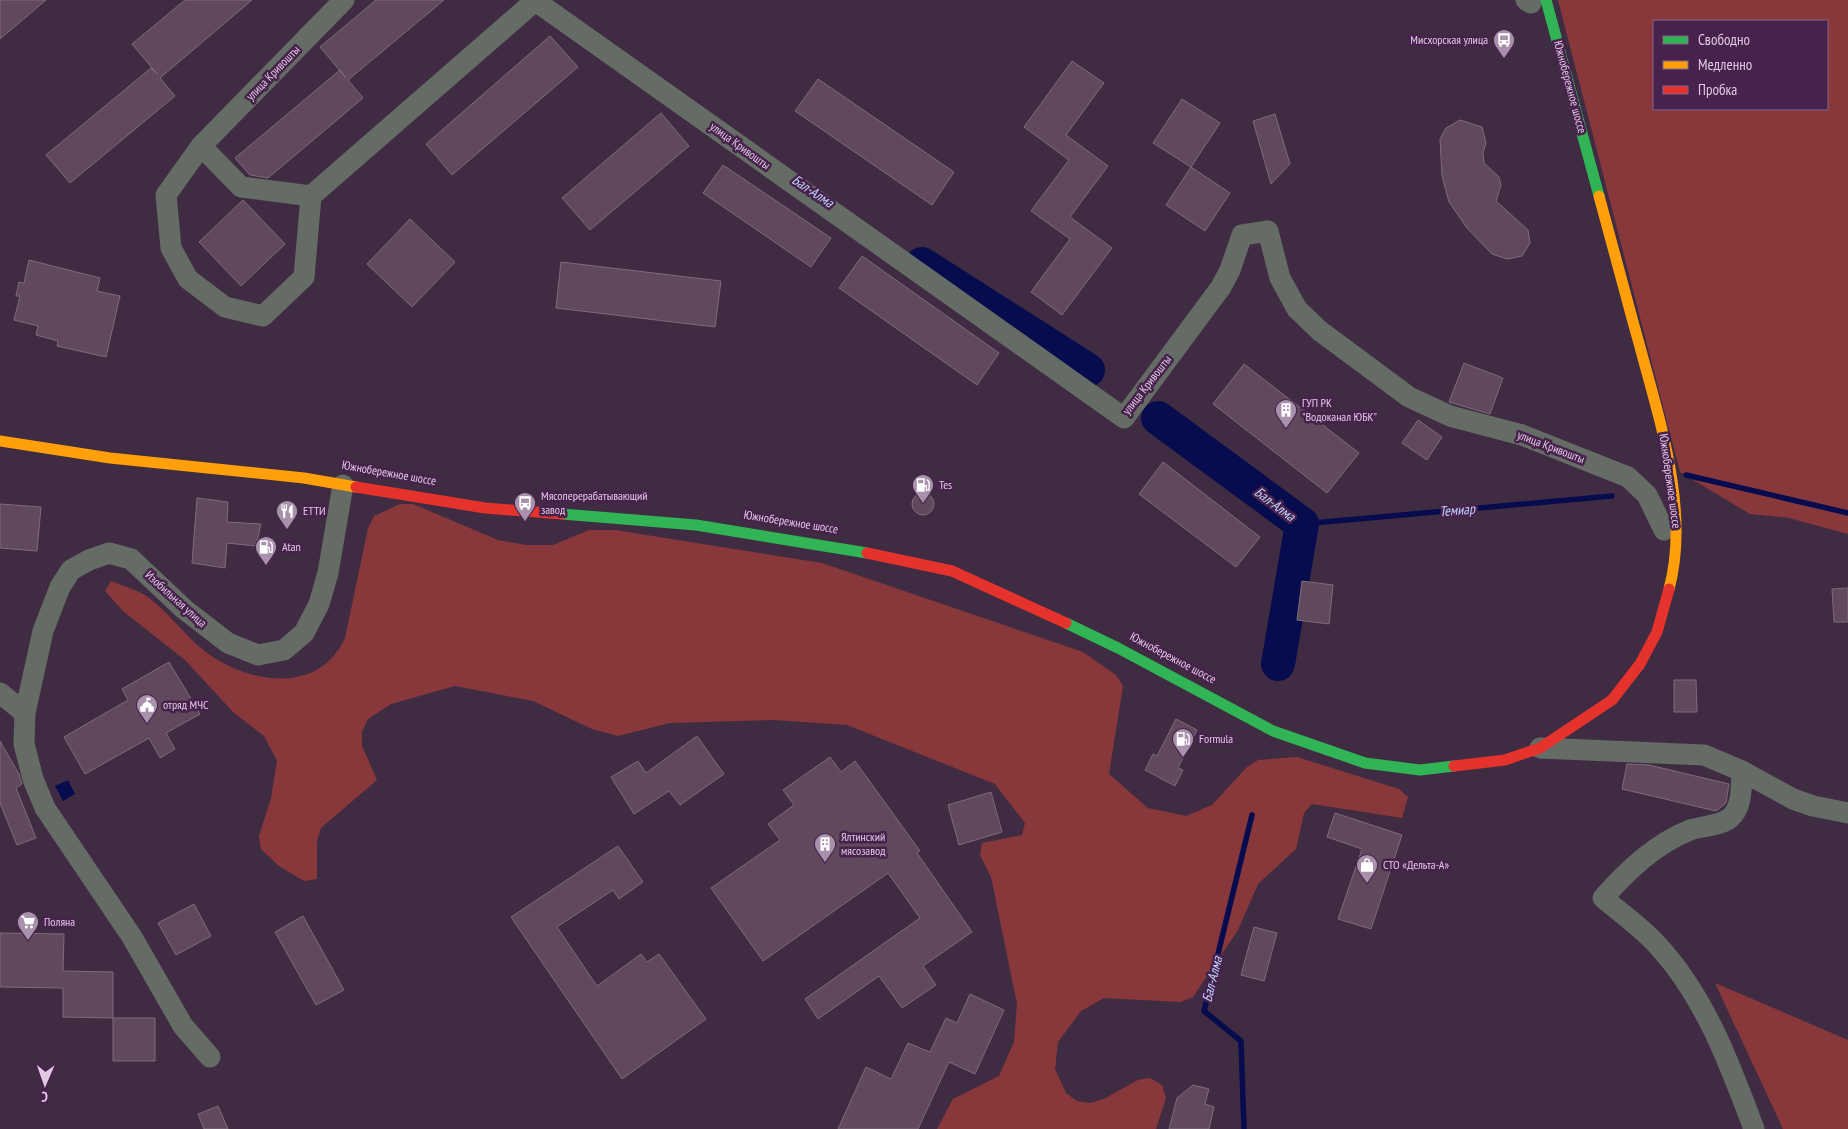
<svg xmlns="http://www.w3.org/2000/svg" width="1848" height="1129" font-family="'PT Sans Narrow',sans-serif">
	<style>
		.green { fill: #88383b; fill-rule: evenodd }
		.water { fill: #060c4d }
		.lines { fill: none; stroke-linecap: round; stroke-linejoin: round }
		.stream { stroke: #060c4d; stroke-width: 5.5 }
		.river { stroke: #060c4d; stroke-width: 34 }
		.building { fill: #60495c; stroke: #7f6b7c }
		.street { stroke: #656b65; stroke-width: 21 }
		.fast { stroke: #30b455; stroke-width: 11 }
		.slow { stroke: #ff9f0a; stroke-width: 11 }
		.jam { stroke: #e5322d; stroke-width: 11 }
		.labels { text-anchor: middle; stroke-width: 5; stroke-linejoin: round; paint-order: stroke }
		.poi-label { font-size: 12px; fill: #e0c9e3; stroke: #47224c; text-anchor: start }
		.street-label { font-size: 12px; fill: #e0c9e3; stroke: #47224c }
		.water-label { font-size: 14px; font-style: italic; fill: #bed5fd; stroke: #47224c }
	</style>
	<rect width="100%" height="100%" fill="#402c42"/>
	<!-- green -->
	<path class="green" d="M1558,0H1848V534L1789,518L1750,514L1680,472ZM1654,21H1827V109H1654Z
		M400,504H413L498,540L526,545H553L589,530H615L822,563L1083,652L1116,675L1123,686L1109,774L1148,808L1186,816L1212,805L1247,767L1258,760L1297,757L1399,789L1408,797L1402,818L1312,804L1304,813L1296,849L1258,884L1238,930L1193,997L1181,1002L1104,998L1081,1011L1058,1042L1055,1069L1066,1093L1077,1101L1090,1103L1104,1099L1138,1080L1150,1078L1162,1085L1166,1098L1156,1129H937L953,1099L999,1076L1014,1042L1017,1004L991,877L980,855L982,843L1022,835L1025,823L995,784L847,725L775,720L670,723L618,736L592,729L533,701L455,686L391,704L368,719L362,732V746L377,780L321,828L317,841V879L304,881L279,866L261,849L259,836L271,798L277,761L264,736L234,713L185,660L124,612L105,591L111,581C123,586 139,590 149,598C170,614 186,637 207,653C250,684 319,695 345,638L368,528L374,516Z
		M1715,983L1848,1040V1129H1783Z"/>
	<!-- water -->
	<path class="water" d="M68,780L75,794L63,801L55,786Z"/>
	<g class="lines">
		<!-- stream -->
		<path class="stream" d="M1686,475L1848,513
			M1302,524L1612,496
			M1244,1129L1241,1041L1204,1011L1252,815"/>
		<!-- river -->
		<path class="river" d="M922,264L1088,370
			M1158,418L1302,524L1278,664"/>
	</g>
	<!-- building -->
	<path class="building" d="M0,0H46L0,39Z
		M185,0H252L160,78L175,96L70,183L46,155L151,68L158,75L132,44Z
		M376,0H444L348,80L363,98L268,178L250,175L235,158L340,70L346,78L320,47Z
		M550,36L578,67L452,175L426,144Z
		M1072,61L1104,83L1066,135L1108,166L1070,217L1112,248L1062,315L1031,292L1070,239L1031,211L1069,160L1024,127Z
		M818,79L954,172L932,205L795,111Z
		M1182,99L1220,123L1191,167L1153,143Z
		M661,113L689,146L590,230L562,198Z
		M1275,114L1290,164L1271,184L1253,121Z
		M1460,120L1482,127L1486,143L1483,153L1484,163L1499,177L1501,185L1496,201L1528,230L1530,243L1522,256L1507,259L1492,254L1467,228L1449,202L1442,176L1440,139L1446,128Z
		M723,165L831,238L811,267L703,193Z
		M1191,167L1230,193L1205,231L1166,205Z
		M243,200L285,244L241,286L199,242Z
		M410,219L455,262L412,307L367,264Z
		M862,256L999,353L977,385L839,288Z
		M29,260L100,278L97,291L120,296L106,357L57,346L58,341L36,335L38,326L14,320L20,296H16L19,282L24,283Z
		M561,262L721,281L715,327L556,308Z
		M1464,363L1503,378L1490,414L1449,402Z
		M1244,364L1359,453L1327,493L1213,404Z
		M1418,420L1442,437L1427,460L1402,443Z
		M1163,462L1260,537L1236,567L1139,494Z
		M912 504a11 11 0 1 1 22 0a11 11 0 1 1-22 0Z
		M197,498L228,502L227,522L261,524L256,546L227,543L225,568L192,563Z
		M0,504L41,507L37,551L0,548Z
		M1302,581L1333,585L1329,624L1297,620Z
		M1848,588V622H1834L1832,589Z
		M169,662L200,714L166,733L175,749L160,758L149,738L85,774L64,737L128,700L122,689Z
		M1674,680H1696L1697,712H1674Z
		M1176,719L1197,730L1178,768L1183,770L1175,786L1145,770L1153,754L1157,756Z
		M697,736L724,774L680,805L669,791L634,814L611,777L638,761L646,773Z
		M0,741L19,774L22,784L16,788L36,838L17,845L0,803Z
		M830,757L841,772L855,761L920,851L917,853L972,932L923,966L936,985L902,1008L879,976L818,1019L805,999L920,918L888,873L763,961L711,888L780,840L768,824L794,805L783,790Z
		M1627,764L1649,765L1729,784L1726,803L1716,811L1622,789Z
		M991,792L1002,832L959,845L948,805Z
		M1335,813L1402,835L1371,929L1338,919L1362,849L1327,837Z
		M618,846L643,882L619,899L613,890L557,927L597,986L641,954L647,962L659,954L706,1019L622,1079L511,917Z
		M194,904L211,936L176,955L158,923Z
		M303,916L344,990L316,1005L275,932Z
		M1254,927L1277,933L1264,981L1241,975Z
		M0,933L64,934L63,971L113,972V1018L63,1017V988L0,987Z
		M970,994L1004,1010L975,1074L949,1062L918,1129H838L866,1067L891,1079L908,1043L930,1052L946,1018L957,1023Z
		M113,1018H155V1061H113Z
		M1193,1085L1209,1089L1205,1104L1214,1107L1209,1129H1169L1177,1098Z
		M218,1106L228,1129H204L198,1114Z"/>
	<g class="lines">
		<!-- street -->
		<path class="street" d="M534,0L1124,418L1221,287L1230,270L1242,235L1268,231L1280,278L1297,309L1320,331L1409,397L1450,416L1522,435L1628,477L1647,495L1664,530
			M1526,0L1531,3
			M201,146L241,187L311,196L304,277L263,316L225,307L188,279L171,248L166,195L201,146L344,0
			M311,196L535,1
			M0,693L25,713
			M1540,748L1704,755L1742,771L1793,799L1813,806L1848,813
			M1742,771C1741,786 1743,807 1730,818C1720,826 1702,826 1690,830C1655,844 1627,871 1603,898C1622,914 1644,929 1660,948C1706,999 1730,1065 1754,1129
			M210,1057L183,1026L132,937L45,808L33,779L24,744L25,713L43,631L60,587L71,570L89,560L109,553L131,559L184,609L228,643L258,655L284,650L304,633L319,604L328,573L343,485"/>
		<!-- fast -->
		<path class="fast" d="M1546,0L1599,196
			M562,514L696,525L867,553
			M1066,623L1118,648L1273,731L1365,763L1420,770L1454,766"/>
		<!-- slow -->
		<path class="slow" d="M1599,196C1613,247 1626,297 1640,347C1660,422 1690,512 1669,589
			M0,441L110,458L304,478L356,487"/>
		<!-- jam -->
		<path class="jam" d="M356,487L485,508L562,514
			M867,553L952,571L1066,623
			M1454,766L1505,760L1540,748L1612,700L1640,664L1657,632L1669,589"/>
	</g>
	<!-- icons -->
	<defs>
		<g id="bus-pin" transform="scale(1.125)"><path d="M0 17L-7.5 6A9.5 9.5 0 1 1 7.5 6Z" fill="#a892ab" stroke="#47224c"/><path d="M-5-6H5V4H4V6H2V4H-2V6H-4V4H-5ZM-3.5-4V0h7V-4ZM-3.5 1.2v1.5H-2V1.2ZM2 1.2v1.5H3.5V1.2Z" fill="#fff"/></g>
		<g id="building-pin" transform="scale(1.125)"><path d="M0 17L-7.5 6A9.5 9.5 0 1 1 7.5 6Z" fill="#a892ab" stroke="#47224c"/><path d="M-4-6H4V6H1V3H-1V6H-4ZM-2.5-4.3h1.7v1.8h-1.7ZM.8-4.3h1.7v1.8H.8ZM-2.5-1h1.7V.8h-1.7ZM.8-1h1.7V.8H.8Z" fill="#fff"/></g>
		<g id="fuel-pin" transform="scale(1.125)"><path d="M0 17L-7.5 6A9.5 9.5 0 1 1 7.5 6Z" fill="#a892ab" stroke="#47224c"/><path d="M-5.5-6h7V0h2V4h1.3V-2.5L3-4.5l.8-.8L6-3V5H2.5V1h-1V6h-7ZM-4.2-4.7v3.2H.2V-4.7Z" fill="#fff"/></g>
		<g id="restaurant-pin" transform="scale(1.125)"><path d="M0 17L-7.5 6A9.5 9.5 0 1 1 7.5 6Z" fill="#a892ab" stroke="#47224c"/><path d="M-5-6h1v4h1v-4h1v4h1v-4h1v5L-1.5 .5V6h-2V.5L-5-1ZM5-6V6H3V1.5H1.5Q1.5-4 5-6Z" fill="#fff"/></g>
		<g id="civic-pin" transform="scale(1.125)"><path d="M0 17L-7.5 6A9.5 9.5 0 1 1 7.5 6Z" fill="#a892ab" stroke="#47224c"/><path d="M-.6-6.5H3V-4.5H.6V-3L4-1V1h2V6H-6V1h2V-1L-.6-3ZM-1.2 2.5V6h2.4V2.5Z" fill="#fff"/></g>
		<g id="shop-pin" transform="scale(1.125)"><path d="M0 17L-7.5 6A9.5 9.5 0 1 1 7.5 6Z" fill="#a892ab" stroke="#47224c"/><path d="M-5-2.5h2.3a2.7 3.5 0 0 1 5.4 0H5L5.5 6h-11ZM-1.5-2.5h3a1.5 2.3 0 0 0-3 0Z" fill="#fff"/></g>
		<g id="supermarket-pin" transform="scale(1.125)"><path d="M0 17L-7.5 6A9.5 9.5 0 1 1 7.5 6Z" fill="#a892ab" stroke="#47224c"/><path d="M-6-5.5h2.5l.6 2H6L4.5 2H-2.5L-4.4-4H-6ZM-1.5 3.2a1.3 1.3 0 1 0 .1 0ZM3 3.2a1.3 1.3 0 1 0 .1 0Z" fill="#fff"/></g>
	</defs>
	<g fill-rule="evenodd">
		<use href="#bus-pin" x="1504" y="40"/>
		<use href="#building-pin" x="1286" y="410"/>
		<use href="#fuel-pin" x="923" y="485"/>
		<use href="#bus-pin" x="525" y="503"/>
		<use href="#restaurant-pin" x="287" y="511"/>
		<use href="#fuel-pin" x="266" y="547"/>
		<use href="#civic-pin" x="147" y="705"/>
		<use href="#fuel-pin" x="1183" y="739"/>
		<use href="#building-pin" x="825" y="844"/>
		<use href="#shop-pin" x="1367" y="865"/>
		<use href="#supermarket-pin" x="28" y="922"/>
	</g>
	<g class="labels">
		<!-- poi labels -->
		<g class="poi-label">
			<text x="1488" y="44" text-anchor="end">Мисхорская улица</text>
			<text x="1302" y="407">ГУП РК<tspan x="1302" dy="14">"Водоканал ЮБК"</tspan></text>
			<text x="939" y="489">Tes</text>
			<text x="541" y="500">Мясоперерабатывающий<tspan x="541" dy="14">завод</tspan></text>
			<text x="303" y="515">ЕТТИ</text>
			<text x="282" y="551">Atan</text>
			<text x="163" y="709">отряд МЧС</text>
			<text x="1199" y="743">Formula</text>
			<text x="841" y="841">Ялтинский<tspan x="841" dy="14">мясозавод</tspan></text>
			<text x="1383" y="869">СТО «Дельта-А»</text>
			<text x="44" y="926">Поляна</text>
		</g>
		<!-- street labels -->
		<g class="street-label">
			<text transform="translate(273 73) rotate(-46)" y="4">улица Кривошты</text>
			<text transform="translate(1570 87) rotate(75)" y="4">Южнобережное шоссе</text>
			<text transform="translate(740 146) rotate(36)" y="4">улица Кривошты</text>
			<text transform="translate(1147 385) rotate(-52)" y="4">улица Кривошты</text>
			<text transform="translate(1551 447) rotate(21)" y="4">улица Кривошты</text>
			<text transform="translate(389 473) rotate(10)" y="4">Южнобережное шоссе</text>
			<text transform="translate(1670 481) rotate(82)" y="4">Южнобережное шоссе</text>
			<text transform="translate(791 522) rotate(9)" y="4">Южнобережное шоссе</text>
			<text transform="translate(176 599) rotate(42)" y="4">Изобильная улица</text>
			<text transform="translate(1173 658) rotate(28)" y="4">Южнобережное шоссе</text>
		</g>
		<!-- water labels -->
		<g class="water-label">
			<text transform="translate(813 191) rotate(34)" y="5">Бал-Алма</text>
			<text transform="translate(1275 504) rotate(37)" y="5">Бал-Алма</text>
			<text transform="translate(1457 510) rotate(-5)" y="5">Темиар</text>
			<text transform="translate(1212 979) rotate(-76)" y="5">Бал-Алма</text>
		</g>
	</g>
	<!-- legend -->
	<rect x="1653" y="20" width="175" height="90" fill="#47224c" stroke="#846588"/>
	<rect x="1663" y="36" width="25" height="8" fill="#30b455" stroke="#846588"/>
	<text x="1698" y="45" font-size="15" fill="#e0c9e3">Свободно</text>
	<rect x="1663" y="61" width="25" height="8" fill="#ff9f0a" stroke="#846588"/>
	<text x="1698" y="70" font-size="15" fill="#e0c9e3">Медленно</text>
	<rect x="1663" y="86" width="25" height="8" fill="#e5322d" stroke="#846588"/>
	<text x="1698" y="95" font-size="15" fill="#e0c9e3">Пробка</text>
	<!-- north arrow -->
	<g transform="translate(45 1084) rotate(182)" stroke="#47224c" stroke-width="4" paint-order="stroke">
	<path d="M0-4L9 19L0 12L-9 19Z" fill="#e0c9e3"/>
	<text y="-8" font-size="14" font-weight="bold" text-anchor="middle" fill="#e0c9e3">С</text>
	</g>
</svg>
